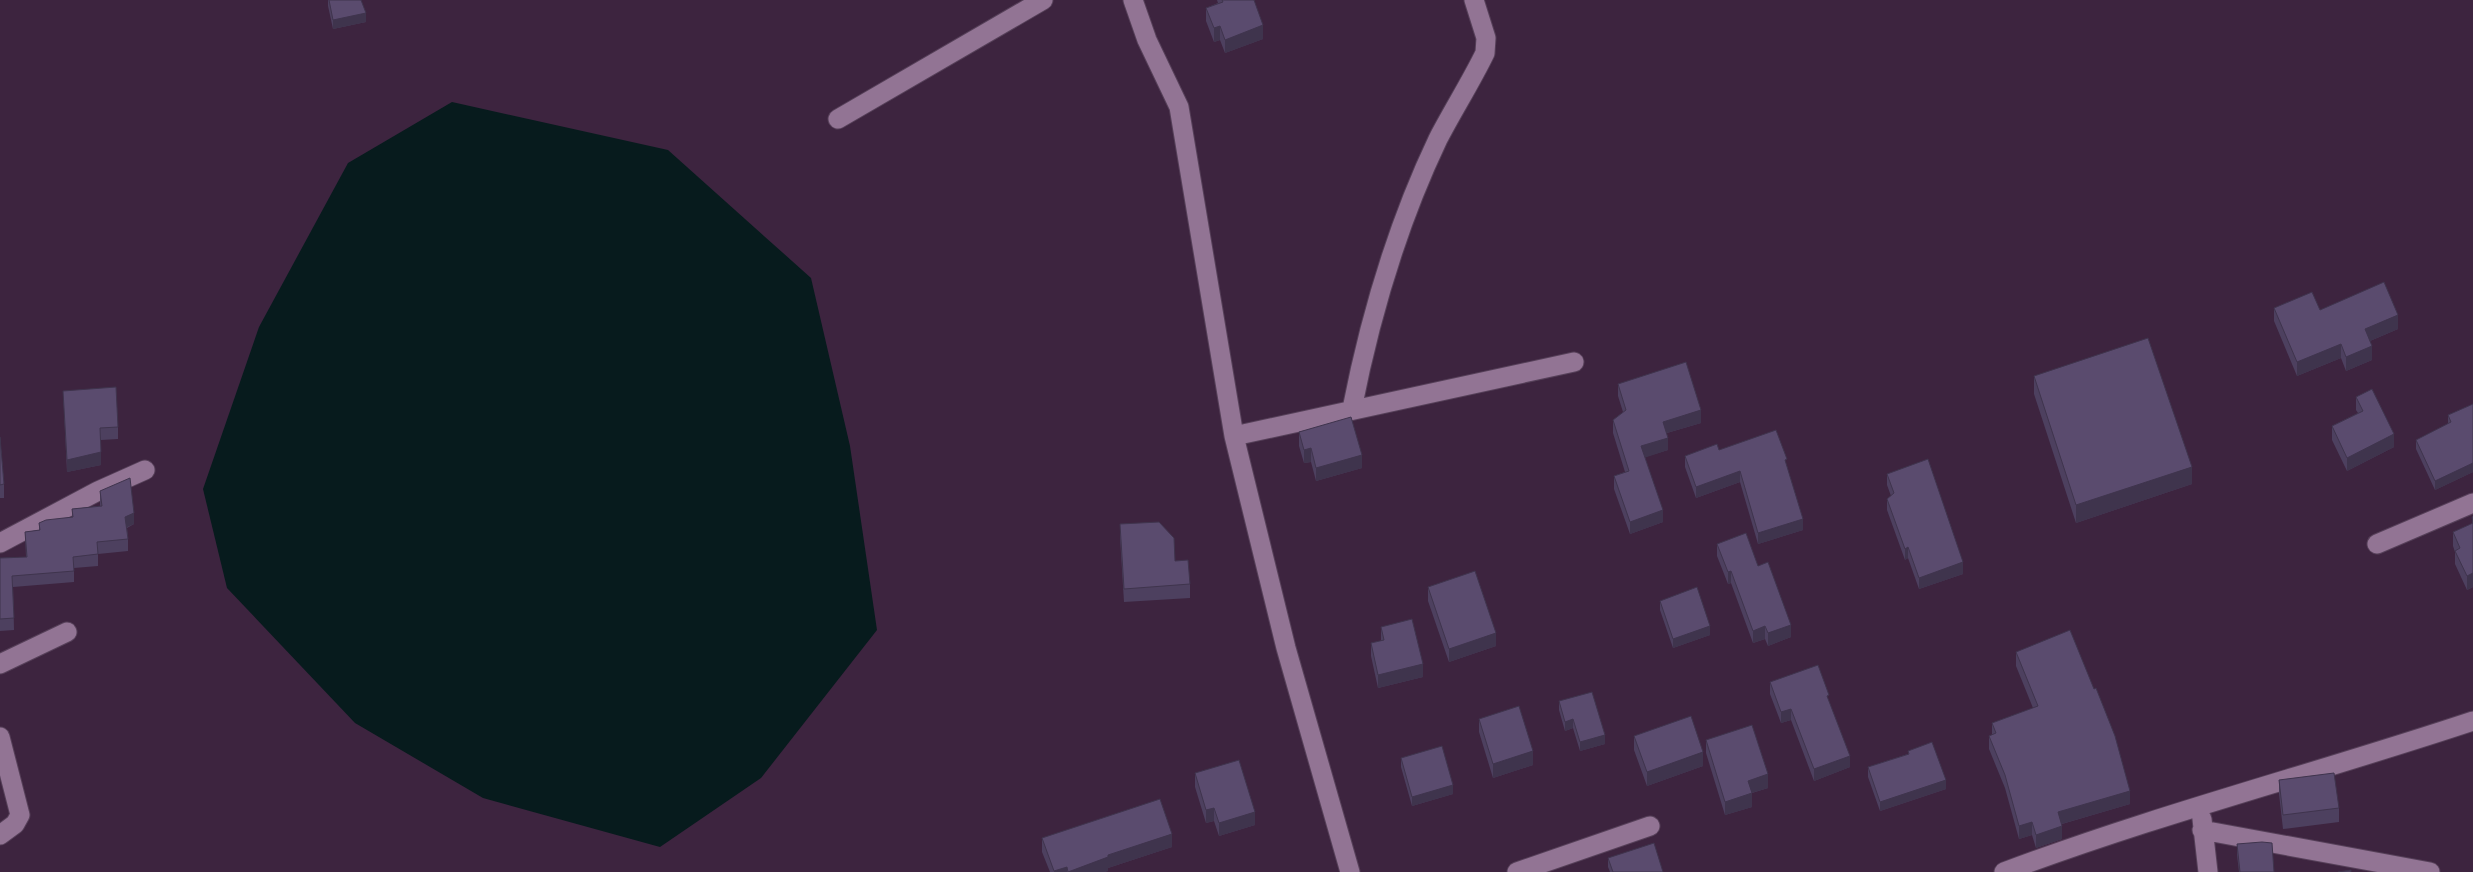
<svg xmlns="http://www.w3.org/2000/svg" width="2473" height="872" font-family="Signika,sans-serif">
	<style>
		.water { fill: #071b1d }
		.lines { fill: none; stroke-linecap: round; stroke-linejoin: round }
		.minor-casing { stroke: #564059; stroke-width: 21 }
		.minor { stroke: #927494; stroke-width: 19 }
		.wall { fill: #4d405f }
		.shaded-wall { fill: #3f344d }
		.building { fill: #5a4b6e; stroke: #3f344d }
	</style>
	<rect width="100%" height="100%" fill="#3d243f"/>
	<!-- water -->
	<path class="water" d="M452,102L668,150L811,278L850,446L877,630L761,778L660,847L483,798L355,723L227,588L203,489L259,327L348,163Z"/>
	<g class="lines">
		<!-- minor casing -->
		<g class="minor-casing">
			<path id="minor" d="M1133,0L1147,40L1179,107L1234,436L1286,648L1350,872
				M838,119L1043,0
				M1352,409C1370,317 1397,225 1438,139C1453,110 1471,82 1485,53L1486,38L1474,0
				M1234,436L1574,362
				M0,543L98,491L145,470
				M2377,544L2473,503
				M0,664L67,632
				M0,737L20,815L15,824L0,835
				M2202,819L2208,872
				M2202,830L2430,872
				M1517,872L1650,826
				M2004,872C2158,814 2317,773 2473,721"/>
		</g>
		<!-- minor -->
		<use href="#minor" class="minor"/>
	</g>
	<!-- wall -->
	<path class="wall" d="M328,0H361L366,22L333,29L328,6Z
		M1217,0H1254L1263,39L1225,53L1220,40L1214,42L1206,21V8L1218,3Z
		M2274,308L2320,310L2398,329L2370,341L2372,360L2346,371L2341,358L2297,376L2274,321Z
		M2034,376L2192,484L2076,523L2034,394Z
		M1618,384L1701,423L1667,433L1668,450L1645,457L1663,522L1630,534L1614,489V476L1625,472L1613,433V420L1623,412L1618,396Z
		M63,391L118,427V439L101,440V465L67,472Z
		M2356,397L2394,447L2347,471L2332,440V426L2358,413L2356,410Z
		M2473,404V472L2435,490L2416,449V440L2448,424V415Z
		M1299,432L1362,468L1316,481L1311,462L1304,463L1299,446Z
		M0,437L4,484V498H0Z
		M1719,450L1787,468L1803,530L1758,544L1740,482L1696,498L1685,467V456Z
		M1887,474L1963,574L1919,589L1908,558L1905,560L1887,510V499L1891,496L1887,485Z
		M100,491L134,524L127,528L128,539V551L98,554V566L74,568V582L13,587L14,630L0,631V558L26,557L25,532L39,530V523L72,517V509L100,506Z
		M2473,516V587L2467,590L2455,564V552L2453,546V532L2472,524V517Z
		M1120,524L1175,561L1190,584V598L1124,602L1120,537Z
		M1717,544L1758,566L1791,637L1768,646L1765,639L1753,643L1731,583L1728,584L1717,556Z
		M1428,587L1496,646L1449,662L1428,601Z
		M1660,601L1710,635L1673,648L1660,610Z
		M1381,627L1423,677L1378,688L1371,656V643L1381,641Z
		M2016,652L2130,804L2062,824V839L2036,848L2032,835L2019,839L2005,788L1989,749V736L1992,735V723L2033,708L2016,666Z
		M1770,682L1829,702L1850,767L1814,781L1791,720L1781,723L1770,694Z
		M1559,701L1605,744L1580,751L1573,728L1565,731L1559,710Z
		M1479,719L1533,765L1493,778L1479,732Z
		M1634,736L1703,766L1647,786L1634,750Z
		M1706,740L1768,788L1752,793V807L1725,815L1706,753Z
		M1908,751L1946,789L1880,811L1868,777V767L1908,754Z
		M1401,758L1453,794L1412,806L1401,767Z
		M1195,773L1255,825L1219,836L1214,821L1206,823L1195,787Z
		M2279,780L2339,808V822L2283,829L2279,794Z
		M1042,838L1172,847L1108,868V871L1104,872H1050L1042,852Z
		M2237,844L2274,872H2239L2237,855Z
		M1608,858L1663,872H1610L1608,867Z"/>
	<!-- shaded-wall -->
	<path class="shaded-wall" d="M366,13V22L333,29V20Z
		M1263,25V39L1225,53V40Z
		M1220,26V40L1214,42V28Z
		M2398,315V329L2365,343V329Z
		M2341,344V358L2297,376V362Z
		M2372,346V360L2346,371V357Z
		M1701,410V423L1663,434V422Z
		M2394,434V447L2347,471V458Z
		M1668,438V450L1641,459V446Z
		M1311,448V462L1304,463V450Z
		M101,452V465L67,472V460Z
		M1362,455V468L1316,481V468Z
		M2473,463V472L2435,490V481Z
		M2192,467V484L2076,523V505Z
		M1740,471V482L1696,498V487Z
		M1663,510V522L1630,534V522Z
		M134,513V524L125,528V517Z
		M1803,519V530L1758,544V533Z
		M1908,547V558L1905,560V549Z
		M1963,562V574L1919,589V578Z
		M1731,571V583L1728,584V572Z
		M2473,573V587L2467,590V576Z
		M1791,625V637L1768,646V633Z
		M1710,626V635L1673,648V639Z
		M1765,626V639L1753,643V631Z
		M1496,633V646L1449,662V649Z
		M1423,664V677L1378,688V675Z
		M1791,709V720L1781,723V712Z
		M1573,719V728L1565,731V722Z
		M1605,735V744L1580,751V742Z
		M1533,751V765L1493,778V764Z
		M1703,752V766L1647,786V772Z
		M1850,756V767L1814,781V769Z
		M1768,774V788L1748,794V781Z
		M1946,780V789L1880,811V802Z
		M1453,785V794L1412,806V797Z
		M2130,791V804L2058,825V812Z
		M1752,793V807L1725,815V802Z
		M1214,808V821L1206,823V810Z
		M1255,812V825L1219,836V823Z
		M2032,822V835L2019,839V826Z
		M2062,826V839L2036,848V835Z
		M1172,834V847L1108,868V871L1104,872H1068L1108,855Z
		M1067,867V872H1054V871Z"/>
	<!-- building -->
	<path class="building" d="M329,0H361L366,13L333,20Z
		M1222,0H1254L1263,25L1225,40L1220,26L1214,28L1206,8L1223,2Z
		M2384,282L2398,315L2365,329L2372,346L2346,357L2341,344L2297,362L2274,308L2312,292L2320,310Z
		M2148,338L2192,467L2076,505L2034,376Z
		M1686,362L1701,410L1663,422L1668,438L1641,446L1663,510L1630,522L1614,476L1629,471L1613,420L1626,410L1618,384Z
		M116,387L118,427L100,428L101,452L67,460L63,391Z
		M2372,389L2394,434L2347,458L2332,426L2363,411L2356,397Z
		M2473,404V463L2435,481L2416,440L2451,422L2448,415Z
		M1351,417L1362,455L1316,468L1311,448L1304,450L1299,432Z
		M1776,430L1787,459L1785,460L1803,519L1758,533L1740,471L1696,487L1685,456L1717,444L1719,450Z
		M0,437L4,484L0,485Z
		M1928,459L1963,562L1919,578L1908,547L1905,549L1887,499L1894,493L1887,474Z
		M130,478L134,513L125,517L128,539L97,542L98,554L73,557L74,571L12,576L14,618L0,619V558L27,557L25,532L40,530L39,523L46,520L73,517L72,509L102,506L100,491Z
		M2473,516V573L2467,576L2455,551L2460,548L2453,532L2473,523L2472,517Z
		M1159,522L1174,538L1175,561L1188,560L1190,584L1124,589L1120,524Z
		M1746,533L1758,566L1768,562L1791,625L1768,633L1765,626L1753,631L1731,571L1728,572L1717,544Z
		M1475,571L1496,633L1449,649L1428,587Z
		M1697,587L1710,626L1673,639L1660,601Z
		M1412,619L1423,664L1378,675L1371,643L1384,640L1381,627Z
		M2070,630L2094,689L2096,688L2115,736L2130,791L2058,812L2062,826L2036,835L2032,822L2019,826L2005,775L1989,736L1996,733L1992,723L2038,706L2016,652Z
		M1818,665L1829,695L1827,696L1850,756L1814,769L1791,709L1781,712L1770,682Z
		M1592,692L1605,735L1580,742L1573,719L1565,722L1559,701Z
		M1519,706L1533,751L1493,764L1479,719Z
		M1691,716L1703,752L1647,772L1634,736Z
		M1752,725L1768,774L1748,781L1752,793L1725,802L1706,740Z
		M1932,742L1946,780L1880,802L1868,767L1909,754L1908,751Z
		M1442,746L1453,785L1412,797L1401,758Z
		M1239,760L1255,812L1219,823L1214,808L1206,810L1195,773Z
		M2334,773L2339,808L2283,815L2279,780Z
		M1160,799L1172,834L1108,855V857L1068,872L1067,867L1054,871L1042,838Z
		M2262,842L2272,843L2274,872H2240L2237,844Z
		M1654,843L1663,872H1613L1608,858Z
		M2351,870V872H2338Z"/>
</svg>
